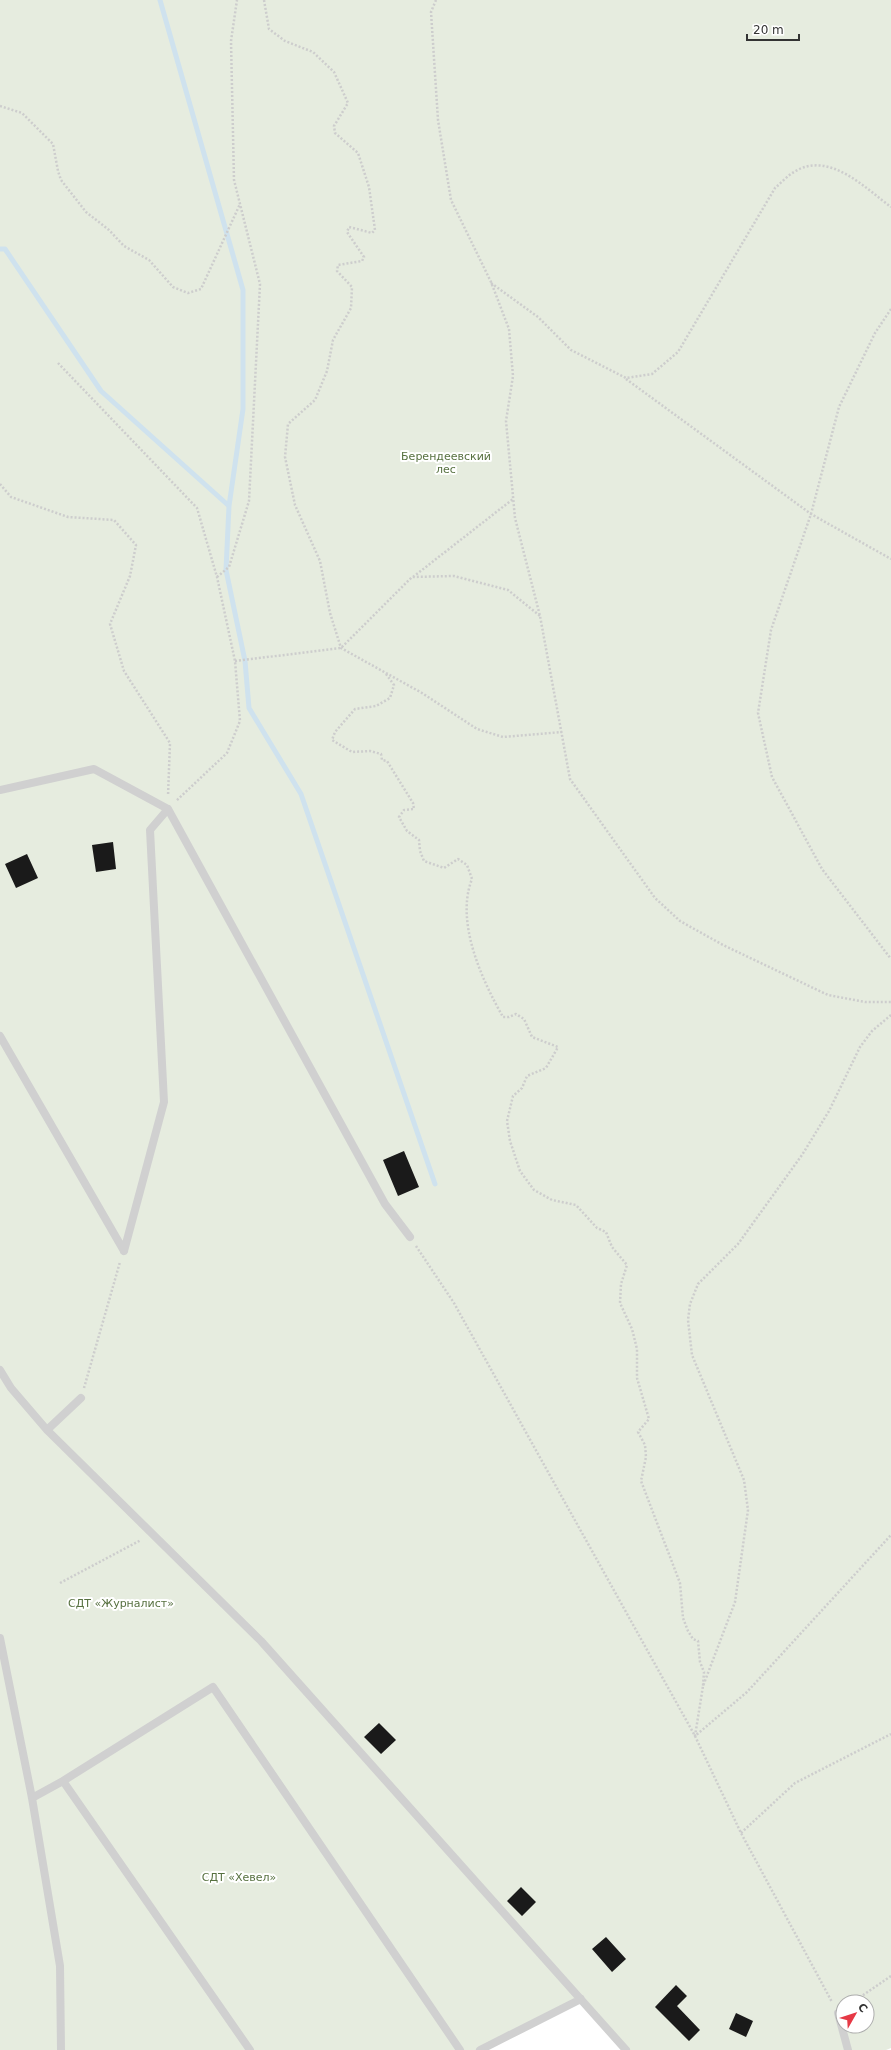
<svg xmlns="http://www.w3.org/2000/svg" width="891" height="2050" font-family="'DejaVu Sans',sans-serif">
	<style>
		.green { fill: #e6ecdf; fill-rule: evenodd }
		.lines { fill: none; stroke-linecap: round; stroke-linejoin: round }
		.stream { stroke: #cfe2ee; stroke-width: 5 }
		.building { fill: #1a1a1a }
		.path { stroke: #cdcdcd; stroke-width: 2.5; stroke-dasharray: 2 2; stroke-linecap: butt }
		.lane { stroke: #d0d0d0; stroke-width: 8 }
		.labels { text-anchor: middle; stroke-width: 4; stroke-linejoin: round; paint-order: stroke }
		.park-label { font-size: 11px; fill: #56703f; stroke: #fff }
	</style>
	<rect width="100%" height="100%" fill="#fff"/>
	<!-- green -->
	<path class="green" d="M0,0H891V2048L886,2050H626L581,1999L480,2050H0ZM843,2002H867V2026H843Z"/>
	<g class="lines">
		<!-- stream -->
		<path class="stream" d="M160,0L243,290V409L229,506L226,570L245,661L249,708L301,794L435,1184
			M0,249H5L101,391L229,506"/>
	</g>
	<!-- building -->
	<path class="building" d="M113,842L116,869L96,872L92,845Z
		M27,854L38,878L16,888L5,864Z
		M404,1151L419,1187L398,1196L383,1160Z
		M379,1723L396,1740L381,1754L364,1737Z
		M521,1887L536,1902L522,1916L507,1901Z
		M606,1937L626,1959L612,1972L592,1949Z
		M676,1985L687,1996L677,2006L700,2030L689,2041L655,2007Z
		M736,2013L753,2021L746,2037L729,2029Z"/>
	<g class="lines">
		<!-- path -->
		<path class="path" d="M264,0L269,29L285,41L313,52L334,72L348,103L334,126L335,133L358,153L369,187L375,230L372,233L349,227L347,232L364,257L362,261L338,265L337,271L352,287L351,308L333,340L327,371L315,400L288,424L285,457L295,505L320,561L330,613L341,648L422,693L477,729L503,737L562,732
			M436,0L431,12L438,120L451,200L491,282L509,329L513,376L506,421L515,518L540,616L570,779L655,898L680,921L723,945L828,995L865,1002H891
			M0,106L22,113L53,144L58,171L61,180L86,212L109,230L124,246L149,260L173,287L188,293L201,289L240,204
			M491,283L538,317L571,350L626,378L652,374L678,352L775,188C781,183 787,176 794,172C829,150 865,188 891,207
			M891,309L875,333L839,407L811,514L771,630L758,713L772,777L822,869L891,959
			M58,363L197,508L217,577L235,661L240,721L227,753L176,801
			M626,379L811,514L891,559
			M0,484L11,497L68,517L114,520L136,545L130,576L110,624L124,671L170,743L168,796
			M217,577L229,567L249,501L260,284L234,180L231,41L237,0
			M413,577L513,499
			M235,661L341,648L412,577L454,576L508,590L540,616
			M386,674L394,685L390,698L376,706L355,709L335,732L332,740L352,752L370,751L381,754L382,760L387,761L413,803L414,809L404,810L399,817L407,831L419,840L420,851L424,861L444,868L458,859L467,865L472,879C455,922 482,980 503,1017H509L516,1014L524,1019L532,1037L558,1047L546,1068L527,1076L522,1088L513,1096L507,1121L510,1141L520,1171L534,1190L552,1200L576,1205L597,1228L606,1232L612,1247L627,1265L621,1284L620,1303L632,1329L637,1349V1378L649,1419L638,1432L645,1445L646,1457L641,1481L680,1583L683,1618L688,1631L693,1639L698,1641L700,1662L704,1672L703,1686
			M891,1015L872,1031L860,1047L829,1111L802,1155L738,1244L698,1284L690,1304L688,1320L692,1355L744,1480L748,1510L735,1602L703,1686L695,1736L747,1692L891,1535
			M416,1246L454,1303L695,1736L741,1833L832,2002
			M84,1388L120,1262
			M60,1583L141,1540
			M741,1833L795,1783L891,1734
			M853,2002L891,1976"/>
		<!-- lane -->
		<path class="lane" d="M0,790L94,769L168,809L150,830L164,1102L124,1251
			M168,809L385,1204L410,1237
			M0,1036L124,1251
			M0,1370L11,1388L47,1430L261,1641L626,2050
			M47,1430L81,1398
			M0,1638L32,1798L60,1966L61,2050
			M63,1781L250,2050
			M32,1798L63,1781L213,1687L460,2050
			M838,2013L848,2050
			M480,2050L581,1999"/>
	</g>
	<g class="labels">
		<!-- park labels -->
		<g class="park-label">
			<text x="446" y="460">Берендеевский<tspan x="446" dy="13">лес</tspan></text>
			<text x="121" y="1607">СДТ «Журналист»</text>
			<text x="239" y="1881">СДТ «Хевел»</text>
		</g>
	</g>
	<!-- north arrow -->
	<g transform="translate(855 2014) rotate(51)"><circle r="19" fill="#ffffff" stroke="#adadad"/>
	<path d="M0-3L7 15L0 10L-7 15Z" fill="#e63946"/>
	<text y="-6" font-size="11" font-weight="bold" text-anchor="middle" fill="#333333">С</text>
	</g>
	<!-- scale -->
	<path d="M747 34v6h52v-6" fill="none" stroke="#333333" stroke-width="2"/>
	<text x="753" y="34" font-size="12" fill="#333333" stroke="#ffffff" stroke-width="3" paint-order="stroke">20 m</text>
</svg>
